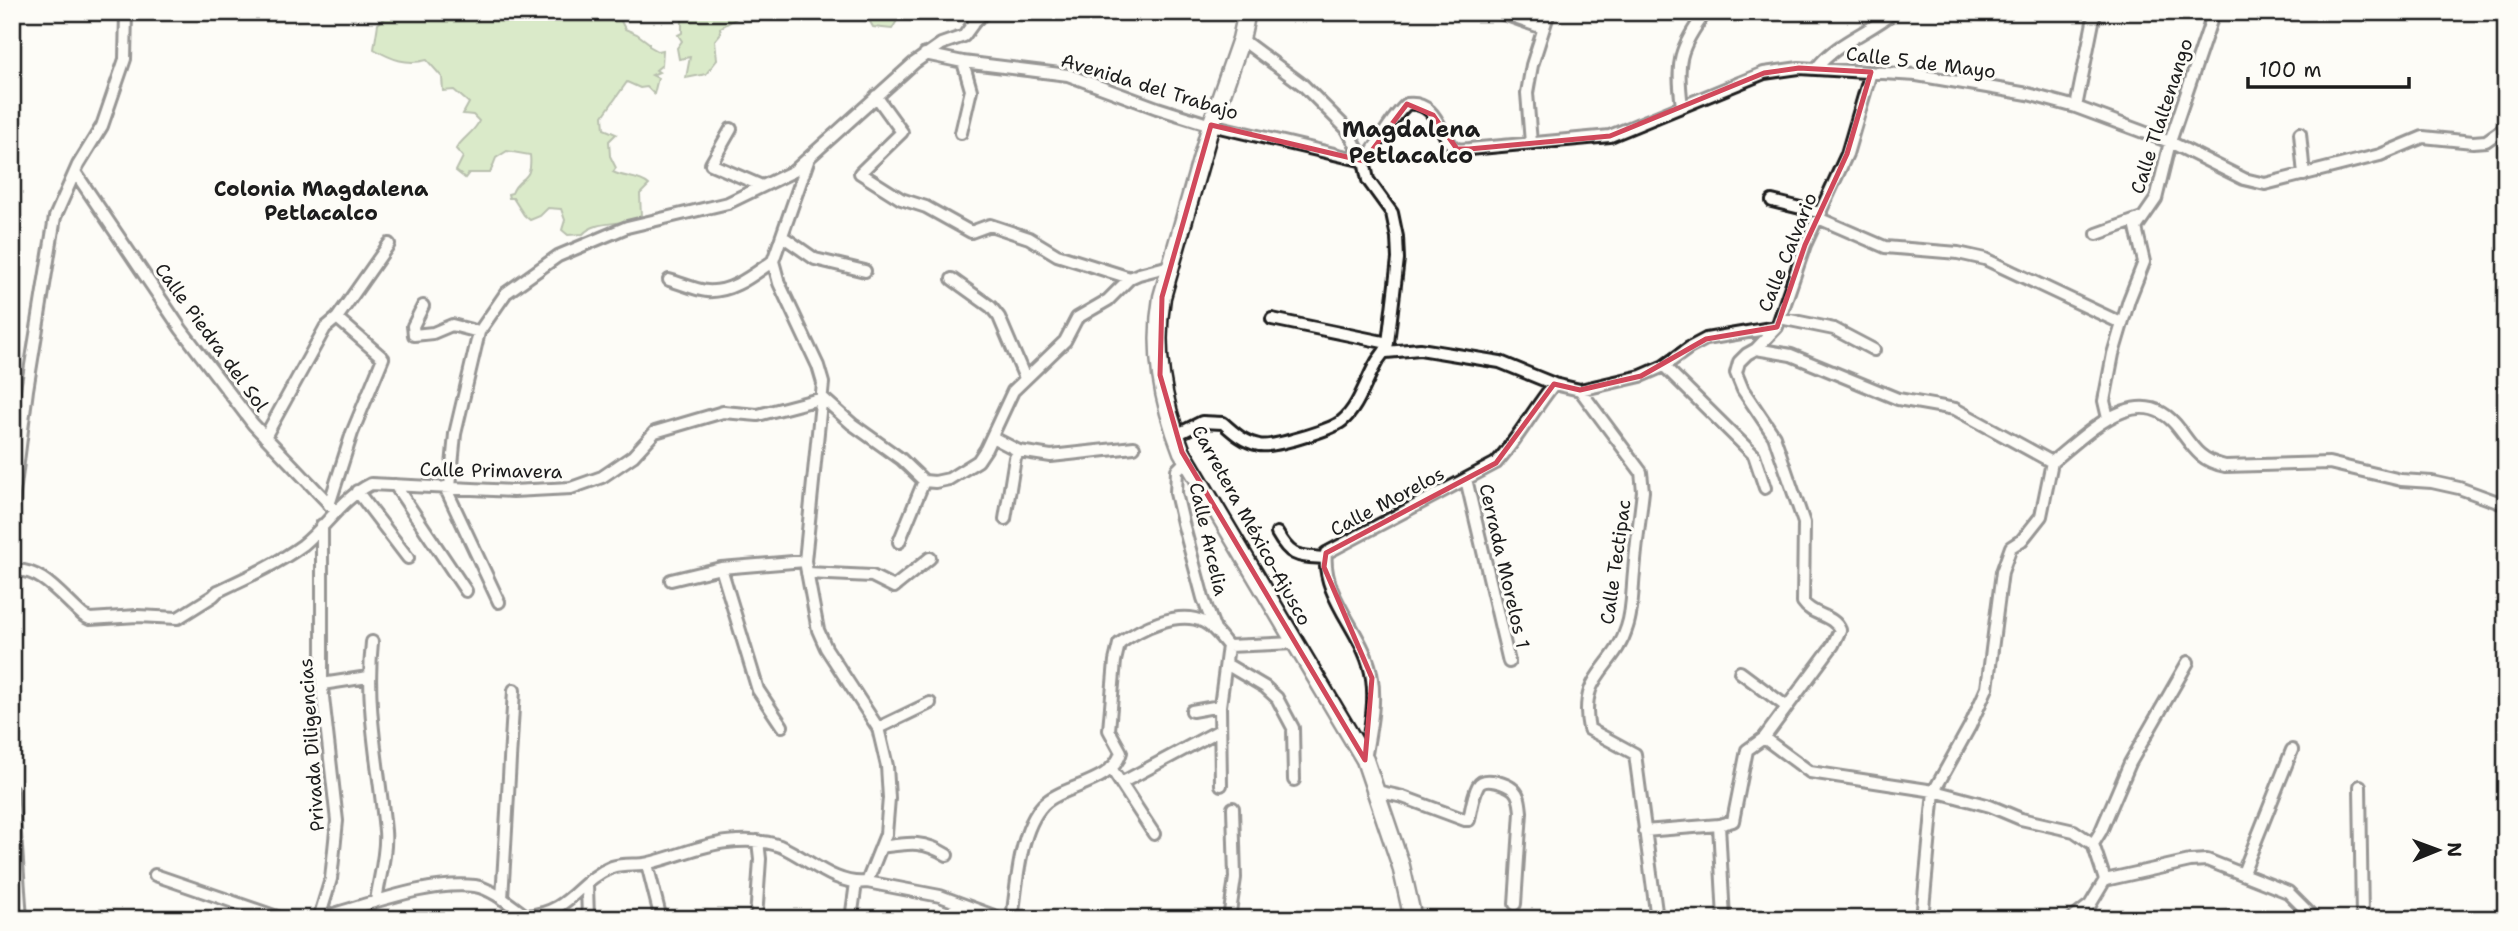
<svg xmlns="http://www.w3.org/2000/svg" width="2518" height="931" font-family="'Shantell Sans',sans-serif">
	<style>
		.green { fill: #b0d591; stroke: #667856; stroke-width: 2 }
		.lines { fill: none; stroke-linecap: round; stroke-linejoin: round }
		.minor-casing { stroke: #1c1c1c; stroke-width: 16 }
		.secondary-casing { stroke: #1c1c1c; stroke-width: 21 }
		.minor { stroke: #fdfcf7; stroke-width: 10 }
		.secondary { stroke: #fdfcf7; stroke-width: 16 }
		.marked { fill: none; stroke: #d1495b; stroke-width: 5; stroke-linejoin: round }
		.labels { text-anchor: middle; stroke-width: 6; stroke-linejoin: round; paint-order: stroke }
		.street-label { font-size: 19px; fill: #1c1c1c; stroke: #fdfcf7 }
		.neighbourhood-label { font-size: 21px; font-weight: bold; fill: #1c1c1c; stroke: #fdfcf7 }
		.quarter-label { font-size: 23px; font-weight: bold; fill: #1c1c1c; stroke: #fdfcf7 }
	</style>
	<rect width="100%" height="100%" fill="#fdfcf7"/>
	<filter id="ink" filterUnits="userSpaceOnUse"><feTurbulence type="fractalNoise" baseFrequency=".0143" numOctaves="2"/><feDisplacementMap in="SourceGraphic" scale="14" xChannelSelector="R" yChannelSelector="G"/><feConvolveMatrix kernelMatrix="1 2 1 2 8 2 1 2 1" color-interpolation-filters="sRGB"/></filter>
	<g filter="url(#ink)">
		<!-- green -->
		<path class="green" d="M392,12H596L612,21L620,19L625,29L637,34L649,43V46L658,51L663,50L662,65L656,70L659,72L652,75L658,78L654,94L647,87L640,88L627,82L603,116L604,129L616,134L609,141L610,156L616,168L613,172C624,178 639,176 649,185L640,194L641,216C623,227 596,219 583,234L568,235L562,230L565,220L561,209L548,208L540,216L530,220L524,215L513,198H509L508,194L512,193C519,175 533,183 530,155L507,151L496,158L490,173H469L465,178L456,171L463,157L456,149C462,138 475,132 479,121L473,115L463,114L469,103L454,90L443,91L442,77L427,60C407,65 392,60 374,49L378,24Z
			M686,12H747L720,28L721,33L715,40L717,60L706,74L686,78L690,57L679,59L677,48L682,41L678,35L682,33V15Z
			M860,12H902L892,29L873,27L869,20Z"/>
		<g class="lines">
			<!-- minor casing -->
			<g class="minor-casing">
				<path id="minor" d="M1498,12L1543,28
					M925,54L963,62L1068,75L1157,108L1211,125L1364,161
					M1816,69C1835,43 1870,32 1894,12
					M2506,71L2504,79L2506,92
					M876,96L902,132L860,173L901,199L926,207L971,232L990,225L1029,238L1057,255L1130,278
					M1682,106C1676,62 1679,48 1706,12
					M2076,107L2095,12
					M731,129L711,164L762,186
					M961,133L971,90L963,62
					M2300,133L2304,175
					M1531,143L1527,93L1532,65L1549,12
					M808,161L773,261L779,283L818,366L823,383L805,561L818,630L826,648L878,728L887,766L889,798L886,834L867,882
					M1364,161C1380,143 1389,120 1407,104C1440,100 1440,142 1457,149C1461,150 1465,149 1469,149L1610,136L1764,73L1799,68L1917,75L2028,94L2076,107L2170,142L2244,179L2265,184L2380,155L2423,137L2473,142L2486,141L2506,127
					M75,172L181,329L253,424L336,511
					M1772,201L1821,213
					M1818,218L1885,247L1958,253L1985,259L2121,323
					M2097,234L2142,218
					M782,236L815,259L865,271
					M952,279L991,307L999,317L1025,378
					M669,280C681,283 695,290 707,291C732,293 754,274 773,261
					M423,306L413,326L414,335L433,333L452,325L479,332
					M1780,318L1834,329L1874,350
					M1272,319L1388,343
					M1756,349L1791,355L1898,399L1955,409L2052,462
					M1386,352L1420,349L1500,362L1554,384L1580,390L1641,472L1643,491C1640,518 1636,545 1634,572C1632,590 1633,610 1627,627C1614,671 1578,673 1589,729L1635,754L1657,919
					M1664,366L1754,455L1765,488
					M1580,390L1641,376L1664,366L1689,348L1706,339L1777,327
					M2108,418L2104,401L2113,354L2129,300L2144,262L2136,228L2156,199L2170,142L2214,12
					M1176,435L1202,422L1223,423C1234,433 1244,442 1259,445C1272,448 1331,430 1342,421C1358,408 1365,383 1375,365C1379,356 1386,353 1388,343L1398,259L1397,237L1392,213L1368,180L1364,161L1347,129L1303,85L1241,39
					M265,437L325,328L337,318L389,244
					M992,437L1019,451L1051,456L1134,447
					M1187,460L1177,470L1176,493L1183,523L1203,598L1215,630
					M1466,479L1509,662
					M395,485L466,591
					M445,487L499,602
					M450,487L455,434L479,332L506,293L558,256L627,227L728,203L794,171L914,63L941,44L964,36L975,21L985,12
					M357,491L408,558
					M329,505L352,433L383,358L337,318
					M12,510L27,390L55,217L78,165L102,126L125,59L126,12
					M1005,519L1015,458L1019,451
					M1277,533C1291,558 1298,556 1325,558
					M899,542L924,481
					M721,568L758,690L782,726
					M12,571C41,566 63,599 84,616L90,619L137,616L178,618L213,596L218,591C248,577 277,564 303,545C328,525 341,499 371,484L513,491L571,488L602,477L633,456L655,432L723,412L758,415L823,398L852,424L901,459L924,481L935,482L949,479L978,461L986,449L1013,391L1065,341L1077,318L1108,300L1130,278L1139,274L1170,266
					M807,573L872,576L894,587L930,558
					M671,580L721,568L805,561
					M372,642C365,707 379,766 385,831C387,853 379,879 376,901
					M1228,646L1294,643
					M1226,664L1265,687L1277,698L1293,728L1294,780
					M1740,672L1787,707
					M322,684L368,677
					M1192,711L1220,706
					M878,728L930,703
					M1764,738L1810,772L1934,791L1990,806L2021,819L2074,831L2093,844L2105,880L2190,861L2207,860L2288,892L2315,919
					M1365,760C1369,734 1376,705 1372,679C1367,635 1321,599 1326,553L1496,463C1518,439 1533,410 1554,384
					M1111,768L1154,834
					M1121,783L1220,730
					M1221,785L1220,706L1228,646
					M2360,786L2362,919
					M12,791L21,919
					M1376,791L1403,797L1465,820H1469C1471,810 1473,795 1478,786C1484,775 1507,784 1514,790C1520,796 1520,804 1521,812L1515,904
					M1719,825L1724,919
					M1644,831L1719,825L1733,821L1747,750L1764,738L1833,645L1840,630C1833,614 1812,616 1803,602L1804,523L1774,436L1743,390L1736,373L1739,362L1747,354L1756,349L1777,327L1805,245L1847,154L1871,72
					M2093,844L2101,831L2130,763L2188,662
					M881,847C909,843 923,840 947,855
					M647,864L661,919
					M2243,873L2292,750
					M155,875L283,919
					M587,885L588,919
					M502,899L514,690
					M319,918L331,879L337,821L322,688V525
					M316,919C363,907 427,880 475,886C493,889 512,906 526,916C571,913 577,881 612,867C625,863 637,866 649,863C676,857 700,845 727,842C744,840 763,840 780,846C808,858 835,886 867,882L940,896L1002,919
					M756,919L760,859L758,841
					M851,919L856,883
					M954,919L955,902
					M1012,919C1017,885 1019,831 1043,805C1062,785 1113,784 1121,752L1109,730L1115,661L1119,644C1139,629 1178,609 1204,622C1214,627 1221,637 1228,646
					M1229,919L1235,878L1233,808
					M1922,919L1934,791L1970,726L1987,688L2002,572L2011,547L2022,540L2041,516L2052,462C2087,434 2141,376 2180,430C2194,449 2201,461 2225,466L2329,463L2401,480L2432,482L2459,488L2506,505
					M2072,919L2090,905L2105,880"/>
			</g>
			<!-- secondary casing -->
			<g class="secondary-casing">
				<path id="secondary" d="M1247,12L1241,39L1211,125L1162,297C1153,351 1162,401 1182,452L1365,760L1401,866L1413,919"/>
			</g>
			<!-- minor -->
			<use href="#minor" class="minor"/>
			<!-- secondary -->
			<use href="#secondary" class="secondary"/>
		</g>
	</g>
	<!-- marked area -->
	<path d="M0 0H2518V931H0ZM1799,68L1871,72L1847,154L1805,245L1777,327L1706,339L1641,376L1580,390L1554,384L1496,463L1326,553L1324,567L1372,678L1365,760L1182,452L1160,375L1162,297L1211,125L1364,161L1407,104L1433,115L1457,149H1469L1610,136L1764,73Z" fill="#fdfcf7" fill-opacity=".55" fill-rule="evenodd"/>
	<path class="marked" d="M1799,68L1871,72L1847,154L1805,245L1777,327L1706,339L1641,376L1580,390L1554,384L1496,463L1326,553L1324,567L1372,678L1365,760L1182,452L1160,375L1162,297L1211,125L1364,161L1407,104L1433,115L1457,149H1469L1610,136L1764,73Z"/>
	<g class="labels">
		<!-- street labels -->
		<g class="street-label">
			<text transform="translate(1921 62) rotate(7)" y="7">Calle 5 de Mayo</text>
			<text transform="translate(1150 86) rotate(17)" y="7">Avenida del Trabajo</text>
			<text transform="translate(2161 116) rotate(-72)" y="7">Calle Tlaltenango</text>
			<text transform="translate(1787 252) rotate(-68)" y="7">Calle Calvario</text>
			<text transform="translate(212 337) rotate(54)" y="7">Calle Piedra del Sol</text>
			<text transform="translate(491 470) rotate(1)" y="7">Calle Primavera</text>
			<text transform="translate(1387 501) rotate(-28)" y="7">Calle Morelos</text>
			<text transform="translate(1252 525) rotate(61)" y="7">Carretera México-Ajusco</text>
			<text transform="translate(1209 539) rotate(77)" y="7">Calle Arcelia</text>
			<text transform="translate(1615 562) rotate(-82)" y="7">Calle Tectipac</text>
			<text transform="translate(1505 566) rotate(77)" y="7">Cerrada Morelos 1</text>
			<text transform="translate(311 745) rotate(-94)" y="7">Privada Diligencias</text>
		</g>
		<!-- neighbourhood labels -->
		<g class="neighbourhood-label">
			<text x="321" y="196">Colonia Magdalena<tspan x="321" dy="24">Petlacalco</tspan></text>
		</g>
		<!-- quarter labels -->
		<g class="quarter-label">
			<text x="1411" y="137">Magdalena<tspan x="1411" dy="26">Petlacalco</tspan></text>
		</g>
	</g>
	<!-- margin -->
	<rect width="2518" height="931" fill="none" stroke="#fdfcf7" stroke-width="42"/>
	<rect x="21" y="21" width="2476" height="889" fill="none" stroke="#1c1c1c" stroke-width="2.5" filter="url(#ink)"/>
	<!-- north arrow -->
	<g transform="translate(2438 850) rotate(89)" stroke="#fdfcf7" stroke-width="5" paint-order="stroke">
	<path d="M0-5L12 26L0 18L-12 26Z" fill="#1c1c1c"/>
	<text y="-10" font-size="19" font-weight="bold" text-anchor="middle" fill="#1c1c1c">N</text>
	</g>
	<!-- scale -->
	<path d="M2248 77v10h161v-10" fill="none" stroke="#1c1c1c" stroke-width="3.5"/>
	<text x="2259" y="77" font-size="21" fill="#1c1c1c" stroke="#fdfcf7" stroke-width="5" paint-order="stroke">100 m</text>
</svg>
